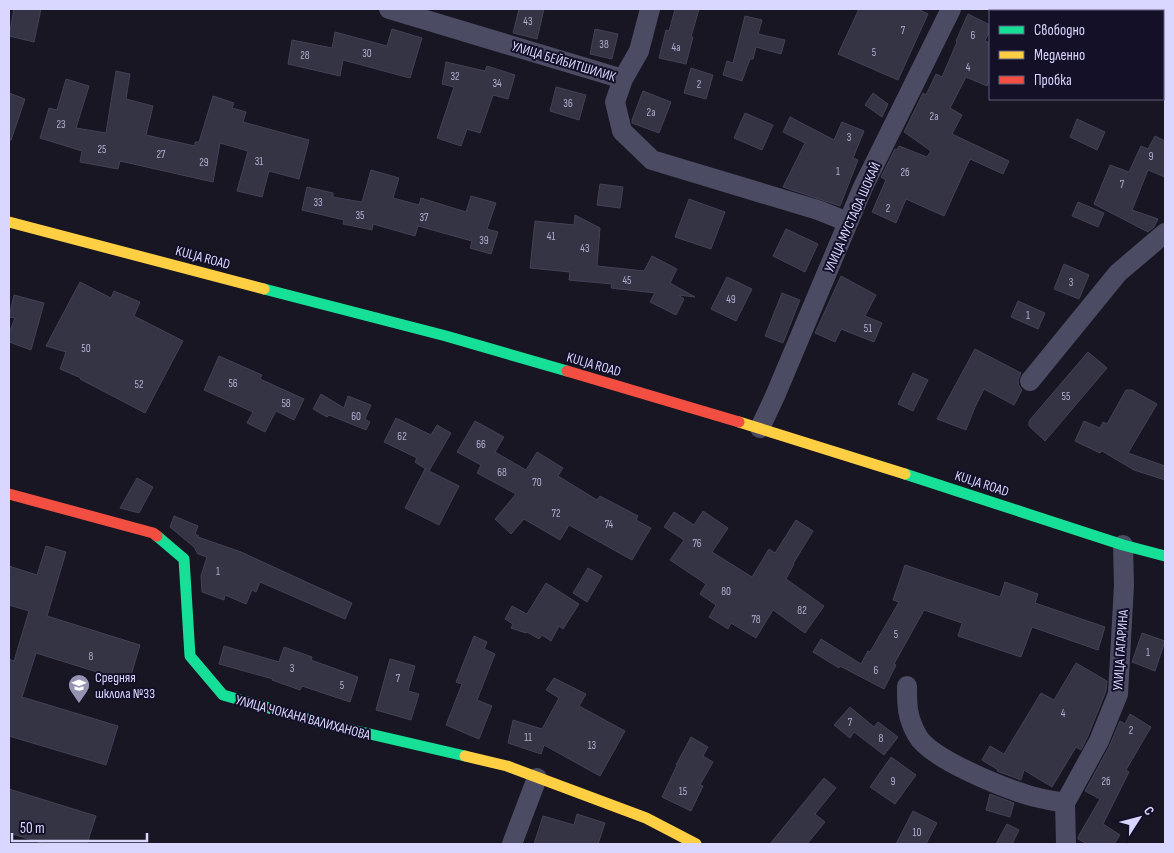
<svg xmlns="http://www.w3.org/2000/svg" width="1174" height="853" font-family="'Sofia Sans Condensed',sans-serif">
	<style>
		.building { fill: #353444; stroke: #434156 }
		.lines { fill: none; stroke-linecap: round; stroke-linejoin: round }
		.street { stroke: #4b4b63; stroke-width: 20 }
		.fast { stroke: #16e098; stroke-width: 11 }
		.slow { stroke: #ffcf43; stroke-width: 11 }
		.jam { stroke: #f24e42; stroke-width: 11 }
		.labels { text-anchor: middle; stroke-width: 4; stroke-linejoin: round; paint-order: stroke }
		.number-label { font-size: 11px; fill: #b0aed0 }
		.street-label { font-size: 14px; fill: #d9d6ff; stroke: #131028 }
		.poi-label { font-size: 14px; fill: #d9d6ff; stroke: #131028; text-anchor: start }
	</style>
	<rect width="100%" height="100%" fill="#171622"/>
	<!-- building -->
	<path class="building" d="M14,9H41L34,42L9,36Z
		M519,9H544L537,39L513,33Z
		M675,9H699L691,37H693L686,64L659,58L666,30L669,31Z
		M859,9H918L928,14L898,80L838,54Z
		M968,14L990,25V30L985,41L990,43V78L987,86L966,77L950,108L962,115L952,134L1009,161L1003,174L970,159L944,216L906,199L896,223L872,212L886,180L881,177L895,149L897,150L899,146L927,157L931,151L904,132L923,93L926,95L936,74L942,77L957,42L956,41Z
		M745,16L762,20L758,34L785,40L781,54L756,47L753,59H750L742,81L723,75L727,61L733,63Z
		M392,29L422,38L410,78L343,60L340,76L288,64L292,40L332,48L335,32L387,46Z
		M595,29L618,34L612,59L590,54Z
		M446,62L485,71L487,66L515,75L508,99L493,95L480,133L467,129L461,146L437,138L454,87L442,84Z
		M691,68L713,75L706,99L684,93Z
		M116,71L130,74L126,99L153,106L146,135L195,146V142H199L213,96L234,103L232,108L246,112L243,122L309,140L299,179L269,171L262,197L237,191L248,151L220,143L213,182L120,161L118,169L80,162L82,151L40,138L49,108L57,110L66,79L89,86L76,128L106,133Z
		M556,87L586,95L579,120L550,111Z
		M643,91L671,102L659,133L632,123V120Z
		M9,93L25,99L11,140H9Z
		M873,93L888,104L882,117L865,105Z
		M745,113L773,125L762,150L734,138Z
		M790,117L834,140L842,122L864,131L853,158L858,160L840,206L783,187L805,143L783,132Z
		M1077,119L1105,132L1097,150L1070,137Z
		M1155,136L1165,141V177L1148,170L1132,210L1158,219L1154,227L1148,232L1094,204L1110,165L1129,172L1141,146L1148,149Z
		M371,170L399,178L393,198L419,205L421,198L466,212L471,196L496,203L487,229L498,232L491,254L470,248L472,241L418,226L415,236L373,224L372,230L343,224L344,220L302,210L307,187L333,193V197L362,202Z
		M600,184L623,187L620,208L597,205Z
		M689,199L725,212L711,249L675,237Z
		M1078,202L1104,213L1098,227L1072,216Z
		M575,215L600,228L597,266L644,271L652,256L677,269L670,283L695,297L678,295L684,299L676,315L650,302L655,293L611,288L612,284L569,280L570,272L530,268L535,221L574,225Z
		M786,229L818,244L805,272L773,256Z
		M1064,264L1089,275L1079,299L1054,289Z
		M841,276L876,295L865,316L882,323L874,342L841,329L835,342L815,333Z
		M727,277L752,289L736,321L711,309Z
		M80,282L111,298L114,291L140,302L134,316L183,341L145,413L80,379L81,378L60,369L66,352L46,346Z
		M782,293L800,300L783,343L765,336Z
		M14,295L44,303L31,350L9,342V333L15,318L9,317Z
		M1018,301L1045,313L1038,329L1011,317Z
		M975,349L1021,373L1018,380L1019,386L1022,390L1014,405L984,389L975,407L966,430L937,419Z
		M1088,352L1107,368L1045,441L1029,426V421Z
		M219,356L262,375L260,379L304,399L294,420L276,411L265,432L247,423L253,412L204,390Z
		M913,373L928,380L913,411L898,404Z
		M1126,390H1132L1157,404L1128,453L1165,466V480L1134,470L1102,451L1100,453L1075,441L1084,421L1100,428L1103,422L1107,424Z
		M321,394L344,408L348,396L371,405L365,419L370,422L366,430L329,415L327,417L313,409Z
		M396,418L431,435L437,425L451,433L429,471L459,486L439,525L405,508L425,469L427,470L415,462L417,458L384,442Z
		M475,421L504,437L495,452L526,470L537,452L563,468L558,476L597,500L600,496L638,516L636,520L651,528L632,560L569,525L560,540L524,519L511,534L495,519L516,494L477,473L481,465L457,452Z
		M137,478L153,487L139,513L120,508Z
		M703,511L728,528L712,552L752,577L769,549L775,553L796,520L813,531L793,564H794L786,579L824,606L805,633L773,610L756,638L731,623L728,629L709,617L716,605L700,594L706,584L670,560L684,540L664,527L674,512L694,525Z
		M174,516L198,526L195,534L199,536L198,537L241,552L352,603L345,619L260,582L256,592L252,590L246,604L225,595L224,600L202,592L201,576L207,557L198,554L194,547L170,527Z
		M46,546L66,552L47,616L140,645L129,682L36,653L22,697L118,726L106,765L9,736V659L14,661L29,611L9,605V566L37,575Z
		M905,565L1000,597L1005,582L1038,594L1035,603L1105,627L1098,650L1032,627L1021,657L958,636L962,623L924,610L894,664L896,665L884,689L840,666L839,668L813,652L821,639L861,664L868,651L870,652L899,602L893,600Z
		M588,568L602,576L587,602L573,593Z
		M546,583L579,604L563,629L559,626L551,641L542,635L539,639L527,632L526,633L511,628L513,624L505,619L512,606L527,614Z
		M1142,633L1165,641L1155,671L1132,662Z
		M474,636L487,642L484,649L495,654L477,700L492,706L479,739L446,725L462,684L456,682Z
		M224,646L279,662L284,647L312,657L311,660L358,677L350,702L302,686L300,690L272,680L273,679L219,664Z
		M390,659L415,666L408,691L419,694L411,720L376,710Z
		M1076,663L1107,681L1106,691L1088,736L1081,750L1076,747L1052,787L1024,770L1021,780L997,771L998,770L982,760L990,746L1004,754L1041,693L1054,700Z
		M554,678L586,694L579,706L625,731L600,776L544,745L541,754L508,743L513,720L542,729L559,698L546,690Z
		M850,707L874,727L878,722L898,737L884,755L854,732L850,738L834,725Z
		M1130,714L1151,727L1126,770L1129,772L1103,824L1120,835L1114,844H1087L1078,839V837L1100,799L1085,791L1109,747L1120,721L1125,724Z
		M691,737L708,747L703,756L713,762L700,785L703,786L691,811L662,797L677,765H676Z
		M891,757L916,775L895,804L870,787Z
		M824,778L836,788L815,814L825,822L807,844H770Z
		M9,789L96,816L87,844H45L9,833Z
		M990,794L1014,803L1010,817L986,810Z
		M913,811L937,823L926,844H896Z
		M577,814L605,823L598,844H534L543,816L574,825Z
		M1007,824L1019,830L1012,844H996Z"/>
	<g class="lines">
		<!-- street -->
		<path class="street" d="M389,9L623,79
			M650,9L639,51L623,79L615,102L622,131L652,160L818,210L848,222
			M1030,381L1118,273L1165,233
			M760,428L775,396L863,187L951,9
			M907,686C907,706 907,717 917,735C930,759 1004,788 1031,796C1042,799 1054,801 1065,803
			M512,844L537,778
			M1066,844L1065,803L1099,741L1118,694L1124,585L1123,545"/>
		<!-- fast -->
		<path class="fast" d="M264,289L446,336L567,371
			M905,474L1123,545L1165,556
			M157,536L184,559L190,656L223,695L318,722L465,756"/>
		<!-- slow -->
		<path class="slow" d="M9,222L264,289
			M739,422L905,474
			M465,756L507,766L646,818L696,844"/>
		<!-- jam -->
		<path class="jam" d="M567,371L739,422
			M9,494L153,533L157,536"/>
	</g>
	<!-- icons -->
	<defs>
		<g id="school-pin" transform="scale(1.125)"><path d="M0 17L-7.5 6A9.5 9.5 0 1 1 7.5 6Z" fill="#9593b2" stroke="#131028"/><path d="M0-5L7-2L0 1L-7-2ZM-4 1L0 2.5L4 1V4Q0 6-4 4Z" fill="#fff"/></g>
	</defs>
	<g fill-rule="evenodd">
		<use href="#school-pin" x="79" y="685"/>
	</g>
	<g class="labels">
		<!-- number labels -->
		<g class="number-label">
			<text x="528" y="25">43</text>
			<text x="903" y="34">7</text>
			<text x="973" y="39">6</text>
			<text x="604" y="48">38</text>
			<text x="676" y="51">4а</text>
			<text x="874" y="56">5</text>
			<text x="367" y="57">30</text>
			<text x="305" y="59">28</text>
			<text x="968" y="71">4</text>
			<text x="455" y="80">32</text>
			<text x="497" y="87">34</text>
			<text x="699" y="88">2</text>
			<text x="568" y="107">36</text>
			<text x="651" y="116">2а</text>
			<text x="934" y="120">2а</text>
			<text x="61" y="128">23</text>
			<text x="849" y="141">3</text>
			<text x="102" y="153">25</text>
			<text x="161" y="158">27</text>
			<text x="1151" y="160">9</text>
			<text x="259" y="165">31</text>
			<text x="204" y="166">29</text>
			<text x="838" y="175">1</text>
			<text x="905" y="176">2б</text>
			<text x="1122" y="188">7</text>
			<text x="318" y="206">33</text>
			<text x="888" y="212">2</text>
			<text x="360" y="219">35</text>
			<text x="424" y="221">37</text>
			<text x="551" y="240">41</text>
			<text x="484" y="244">39</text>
			<text x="585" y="252">43</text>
			<text x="627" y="284">45</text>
			<text x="1071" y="286">3</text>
			<text x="731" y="303">49</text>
			<text x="1028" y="319">1</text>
			<text x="868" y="332">51</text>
			<text x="86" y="352">50</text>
			<text x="233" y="387">56</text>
			<text x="139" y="388">52</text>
			<text x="1066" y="400">55</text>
			<text x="286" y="407">58</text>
			<text x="356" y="420">60</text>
			<text x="402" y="440">62</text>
			<text x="481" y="448">66</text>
			<text x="502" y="476">68</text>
			<text x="537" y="486">70</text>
			<text x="556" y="517">72</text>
			<text x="609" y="528">74</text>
			<text x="697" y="547">76</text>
			<text x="218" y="575">1</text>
			<text x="726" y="595">80</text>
			<text x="802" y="614">82</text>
			<text x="756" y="623">78</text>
			<text x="896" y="638">5</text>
			<text x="1148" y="656">1</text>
			<text x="91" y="660">8</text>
			<text x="292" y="672">3</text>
			<text x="876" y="674">6</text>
			<text x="398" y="682">7</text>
			<text x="342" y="689">5</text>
			<text x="1063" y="717">4</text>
			<text x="850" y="726">7</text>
			<text x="1131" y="734">2</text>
			<text x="528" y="741">11</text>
			<text x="881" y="742">8</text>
			<text x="592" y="749">13</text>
			<text x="893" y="785">9</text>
			<text x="1106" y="785">2б</text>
			<text x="683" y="795">15</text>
			<text x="917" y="836">10</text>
		</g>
		<!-- street labels -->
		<g class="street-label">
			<text transform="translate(564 61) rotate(17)" y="5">УЛИЦА БЕЙБИТШИЛИК</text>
			<text transform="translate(852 217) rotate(-66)" y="5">УЛИЦА МУСТАФА ШОКАЙ</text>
			<text transform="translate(203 257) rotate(15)" y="5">KULJA ROAD</text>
			<text transform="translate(594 364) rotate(16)" y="5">KULJA ROAD</text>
			<text transform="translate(982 483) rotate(18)" y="5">KULJA ROAD</text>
			<text transform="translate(1120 650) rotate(-86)" y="5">УЛИЦА ГАГАРИНА</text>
			<text transform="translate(303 717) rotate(15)" y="5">УЛИЦА ЧОКАНА ВАЛИХАНОВА</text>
		</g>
		<!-- poi labels -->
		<g class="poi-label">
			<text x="95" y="682">Средняя<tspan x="95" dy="16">шклола №33</tspan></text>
		</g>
	</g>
	<!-- border -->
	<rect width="1174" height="853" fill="none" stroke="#d9d6ff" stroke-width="20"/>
	<!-- legend -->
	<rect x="989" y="10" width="175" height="90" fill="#131028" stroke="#625f7e"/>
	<rect x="999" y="26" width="25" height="8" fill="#16e098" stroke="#625f7e"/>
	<text x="1034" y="35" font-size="15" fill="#d9d6ff">Свободно</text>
	<rect x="999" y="51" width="25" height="8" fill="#ffcf43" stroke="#625f7e"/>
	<text x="1034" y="60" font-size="15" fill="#d9d6ff">Медленно</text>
	<rect x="999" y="76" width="25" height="8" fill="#f24e42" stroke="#625f7e"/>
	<text x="1034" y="85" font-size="15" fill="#d9d6ff">Пробка</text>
	<!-- north arrow -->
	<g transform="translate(1139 818) rotate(54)" stroke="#131028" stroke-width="4" paint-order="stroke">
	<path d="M0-4L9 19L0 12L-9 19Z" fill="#d9d6ff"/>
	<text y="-8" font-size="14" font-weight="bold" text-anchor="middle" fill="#d9d6ff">С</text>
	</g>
	<!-- scale -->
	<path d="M12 833v8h135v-8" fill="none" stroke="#d9d6ff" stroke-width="2.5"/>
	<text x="20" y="833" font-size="15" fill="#d9d6ff" stroke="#131028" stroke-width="4" paint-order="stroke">50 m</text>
</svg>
